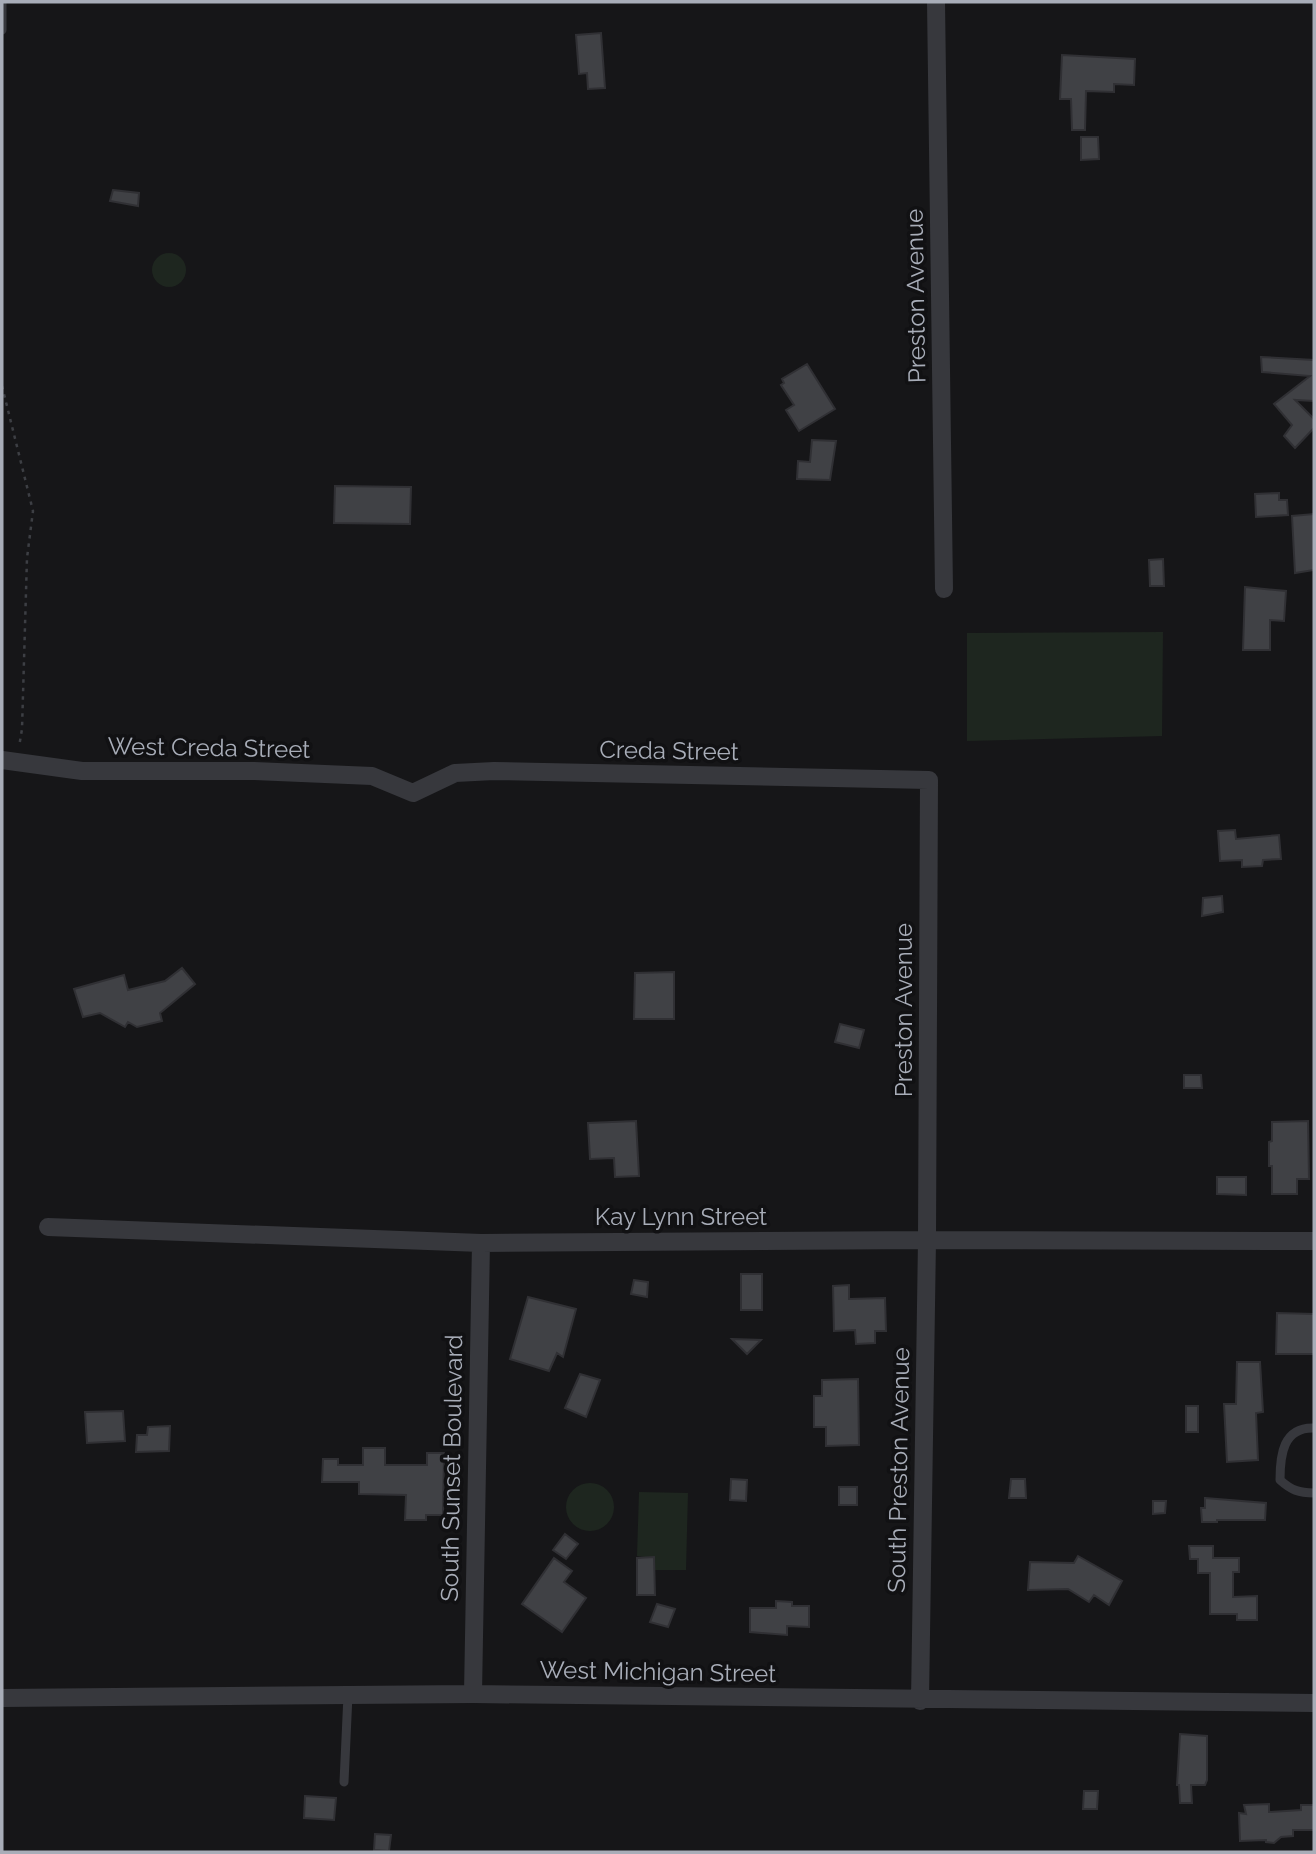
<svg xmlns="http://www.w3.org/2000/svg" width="1316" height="1854" font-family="Raleway,sans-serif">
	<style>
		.green { fill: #1e261f }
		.building { fill: #404145; stroke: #303034; stroke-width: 2 }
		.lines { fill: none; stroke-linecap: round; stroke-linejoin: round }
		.path { stroke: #3d3f44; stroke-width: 2.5; stroke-dasharray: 3.5 5; stroke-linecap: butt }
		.lane { stroke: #37383d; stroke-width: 9 }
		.street { stroke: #37383d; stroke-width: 18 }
		.labels { text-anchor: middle; stroke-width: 7; stroke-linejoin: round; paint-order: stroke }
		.street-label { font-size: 24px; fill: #a8adb8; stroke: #111113 }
	</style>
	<rect width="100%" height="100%" fill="#161618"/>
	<!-- green -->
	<path class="green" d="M152 270a17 17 0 1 1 34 0a17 17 0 1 1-34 0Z
		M1163,632L1162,736L967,741V633Z
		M566 1507a24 24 0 1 1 48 0a24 24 0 1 1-48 0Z
		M639,1492L688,1493L686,1570H654V1558L637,1556Z"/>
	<!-- building -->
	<path class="building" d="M601,33L605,88L588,89L587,73L579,74L576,35Z
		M1062,55L1135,59L1134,85L1114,84V92L1086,91L1085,130H1072L1071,99H1060Z
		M1081,137H1098L1099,159L1081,160Z
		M113,190L139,193L138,206L110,201Z
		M1261,357L1314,360V401L1295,400L1314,419V428L1295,448L1284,436L1292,425L1274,404L1310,376L1262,372Z
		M807,364L835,409L799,431L786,410L794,405L781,385L784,383L782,379Z
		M812,440L836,441L830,480L797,479L798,461L810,462Z
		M335,486L411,487L410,524L334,523Z
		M1279,493V500H1287L1288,515L1256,517L1255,494Z
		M1314,514V570L1295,573L1292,516Z
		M1163,559L1164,586H1150L1149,560Z
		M1245,587L1286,591L1284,621L1270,620V650H1243Z
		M1235,830L1236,839L1279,835L1281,859L1263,860L1262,866L1242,867V860L1220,861L1218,831Z
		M1222,896L1223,912L1202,916L1203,898Z
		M182,968L195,984L160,1013L162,1021L137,1027L128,1022L125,1027L100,1013L83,1017L74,989L124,975L128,990L165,981Z
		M674,972V1019H634L635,973Z
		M840,1024L864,1030L859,1048L835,1042Z
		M1184,1075H1201L1202,1088H1184Z
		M636,1121L639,1176L615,1177L614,1158L590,1159L588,1123Z
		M1308,1121L1309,1179H1297V1194H1272V1166H1269V1142L1272,1141V1122Z
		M1217,1177H1246V1195L1217,1194Z
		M741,1274H762V1310H741Z
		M634,1280L648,1282L647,1297L631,1294Z
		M849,1285V1299L885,1298L886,1331H875V1343L856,1344L855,1330L834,1331L833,1286Z
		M528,1297L576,1309L563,1357L557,1353L549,1371L510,1359Z
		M1277,1313L1314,1314V1354H1276Z
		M732,1339L761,1340L747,1354Z
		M1237,1362H1260L1263,1412L1256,1413L1258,1460L1227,1462L1224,1404H1236Z
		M580,1374L600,1380L586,1417L565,1408Z
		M858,1379L859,1445L826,1446V1427H814V1396H822V1380Z
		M1186,1406H1198V1432H1186Z
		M123,1411L125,1441L87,1443L85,1412Z
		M170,1426L169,1451L136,1452L137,1435H147L148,1427Z
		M363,1448H385V1465H427V1453H444L443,1515H426V1520H405L406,1495L359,1494V1482H322L323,1459H338V1465H363Z
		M731,1479L747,1480L746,1501L730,1500Z
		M1011,1479H1025L1026,1498H1009Z
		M839,1487H857V1505H839Z
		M1205,1498L1266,1503L1265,1520H1217V1522H1202L1201,1508H1205Z
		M1153,1501H1166L1165,1513L1153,1514Z
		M565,1534L578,1544L566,1559L553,1550Z
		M1189,1546H1213V1558H1239V1572H1233V1597L1257,1596V1620H1237V1614H1210V1573H1198V1559H1190Z
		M1078,1556L1122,1581L1109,1605L1094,1595L1089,1602L1068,1589L1028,1590L1030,1562L1074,1563Z
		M654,1557L655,1595H637V1558Z
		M554,1558L572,1571L564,1582L586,1598L562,1632L522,1604Z
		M776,1601L792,1602V1606H809V1627L787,1626V1635L750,1632V1608H776Z
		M657,1604L675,1609L668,1627L650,1622Z
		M1180,1734L1207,1736V1780L1205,1785H1191L1192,1803H1180L1179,1785H1177Z
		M1084,1791H1098L1097,1809H1083Z
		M305,1796L336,1798L334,1820L304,1818Z
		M1269,1804V1812L1301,1810V1805H1314V1830H1293V1836L1281,1837L1274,1843L1266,1842V1840L1240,1841L1239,1813L1246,1814L1244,1805Z
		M375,1834L391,1835L389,1851L374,1850Z"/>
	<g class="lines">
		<!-- path -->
		<path class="path" d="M2,386L33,511L27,558L22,729L19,747"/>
		<!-- lane -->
		<path class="lane" d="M2,30V2
			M1314,1428C1283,1427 1280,1455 1280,1480C1291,1490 1299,1493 1314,1493
			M344,1782L348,1695"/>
		<!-- street -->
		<path class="street" d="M936,2L944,589
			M2,760L82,771H254L372,776L413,793L455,773L494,771L929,780L927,1240L920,1701
			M48,1227L481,1243L927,1240L1314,1241
			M473,1694L481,1243
			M2,1698L473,1694L1314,1703"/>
	</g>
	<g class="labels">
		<!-- street labels -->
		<g class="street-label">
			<text transform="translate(916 296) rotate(-91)" y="8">Preston Avenue</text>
			<text transform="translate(209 748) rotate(1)" y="8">West Creda Street</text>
			<text transform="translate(669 751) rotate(1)" y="8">Creda Street</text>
			<text transform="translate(904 1010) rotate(-90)" y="8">Preston Avenue</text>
			<text x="681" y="1225">Kay Lynn Street</text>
			<text transform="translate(452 1468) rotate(-89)" y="8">South Sunset Boulevard</text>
			<text transform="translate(899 1470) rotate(-89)" y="8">South Preston Avenue</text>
			<text transform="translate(658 1672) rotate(1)" y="8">West Michigan Street</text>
		</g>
	</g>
	<!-- border -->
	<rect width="1316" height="1854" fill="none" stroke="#a8adb8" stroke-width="7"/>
</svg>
